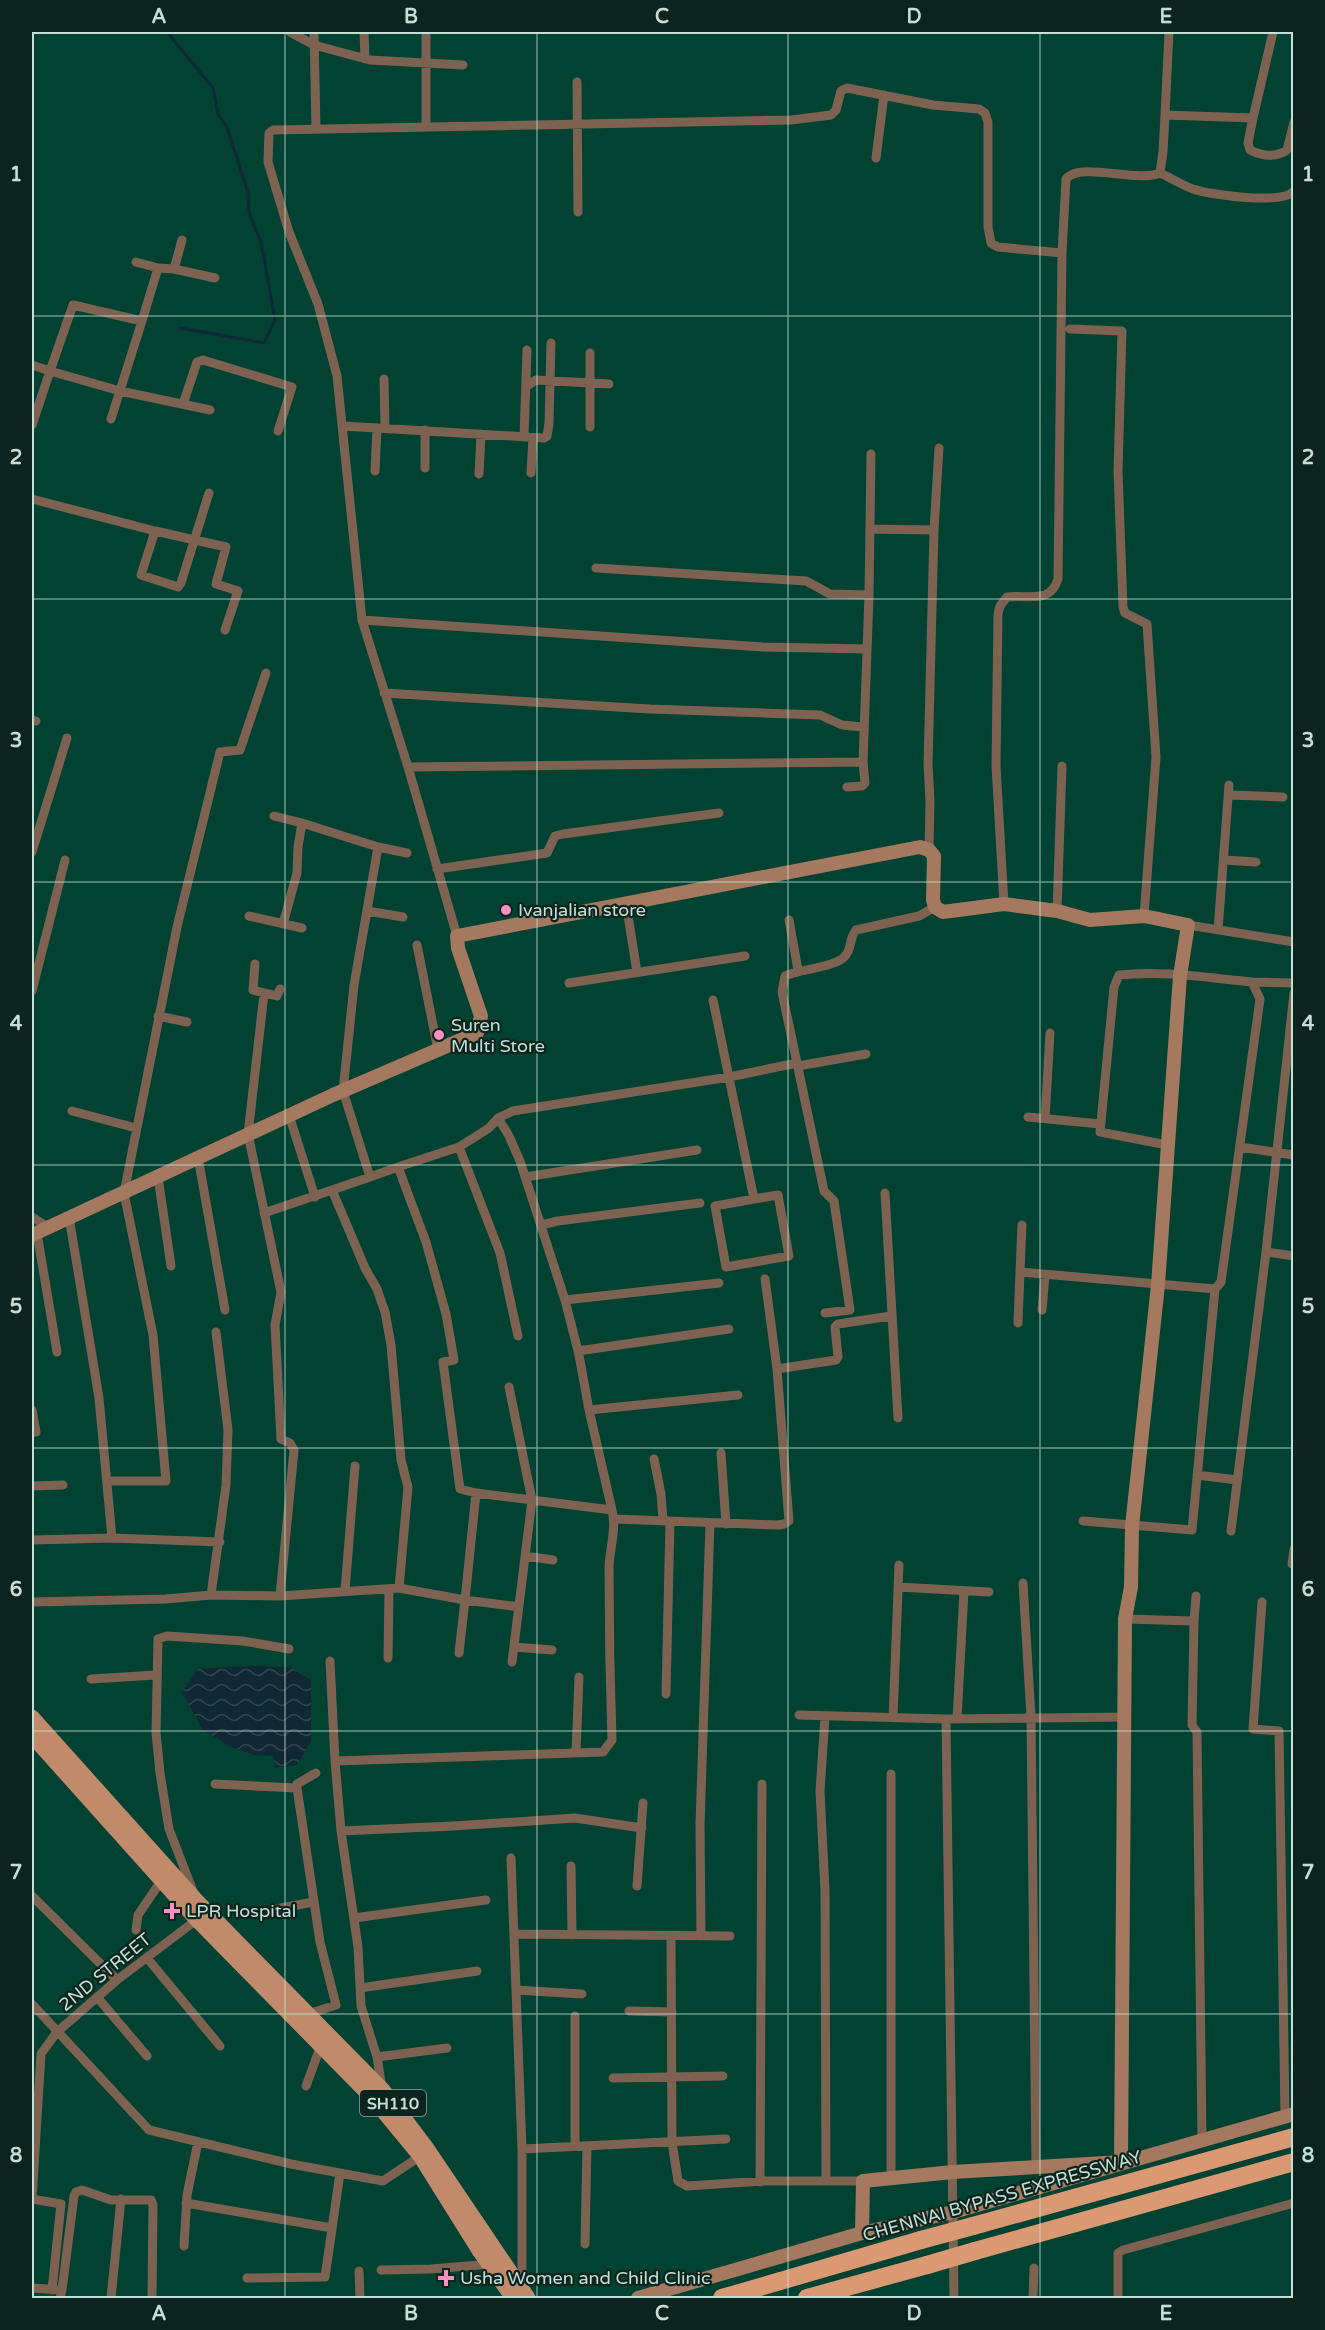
<svg xmlns="http://www.w3.org/2000/svg" width="1325" height="2330" font-family="'Varela Round',sans-serif">
	<style>
		.water { fill: url(#water-waves) }
		.lines { fill: none; stroke-linecap: round; stroke-linejoin: round }
		.stream { stroke: #0f2834; stroke-width: 3 }
		.street { stroke: #7d6252; stroke-width: 9 }
		.secondary { stroke: #a47960; stroke-width: 14 }
		.primary { stroke: #c18a6a; stroke-width: 15 }
		.highway { stroke: #db9973; stroke-width: 18 }
		.highway-bridge { stroke: #db9973; stroke-width: 18 }
		.grid { fill: none; stroke: #c4e0d6; stroke-width: 1.5; stroke-opacity: 0.55 }
		.poi-dot { fill: #fc8fc3; stroke: #0c241d; stroke-width: 2 }
		.labels { text-anchor: middle; stroke-width: 4.5; stroke-linejoin: round; paint-order: stroke }
		.shield { fill: #0c241d; stroke: #8da89e; stroke-width: 1.5 }
		.shield-label { font-size: 16px; font-weight: bold; fill: #c4e0d6 }
		.poi-label { font-size: 18px; fill: #c4e0d6; stroke: #0c241d; text-anchor: start }
		.street-label { font-size: 18px; fill: #c4e0d6; stroke: #0c241d }
		.neatline { fill: none; stroke: #c4e0d6; stroke-width: 2 }
		.grid-label { font-size: 20px; text-anchor: middle; font-weight: bold; fill: #c4e0d6 }
	</style>
	<defs>
		<pattern id="water-waves" width="16" height="10" patternUnits="userSpaceOnUse" patternTransform="scale(1.5)"><rect width="16" height="10" fill="#0f2834"/><path d="M0 5q4-4 8 0t8 0" fill="none" stroke="#304751"/></pattern>
	</defs>
	<rect width="100%" height="100%" fill="#014233"/>
	<!-- water -->
	<path class="water" d="M243,1666L290,1667L311,1680V1741L297,1765L275,1768L274,1756L255,1755L233,1748L203,1730L182,1692L198,1669Z"/>
	<g class="lines">
		<!-- stream -->
		<path class="stream" d="M167,32L213,88L218,114L227,127L248,193L249,213L261,242L275,320L264,343L180,328"/>
		<!-- street -->
		<path class="street" d="M290,32L314,45L370,60L463,65
			M314,32L316,129
			M364,32L365,59
			M426,32V126
			M577,82L578,212
			M1165,115L1169,32
			M1253,118L1248,143L1250,150C1262,156 1275,158 1287,150L1294,122
			M876,158L884,95
			M1160,173L1163,152L1165,115L1253,118L1273,32
			M136,262L158,268
			M174,269L182,240
			M1070,329L1122,331L1118,471L1123,607L1125,613L1147,624L1156,757L1144,916
			M32,365L50,371L73,305L142,321L158,268L174,269L215,278
			M384,379L385,428
			M527,386L536,380L609,384
			M183,404L197,362L203,360L292,387L278,431
			M111,419L142,321
			M32,425L50,371L120,391L210,410
			M343,426L544,438L547,436L549,423L551,343
			M590,427V353
			M425,430V468
			M524,437L527,350
			M375,471L377,428
			M531,473L533,438
			M479,474L481,434
			M32,499L155,531L141,575L178,587L181,583L209,493
			M870,529L934,530
			M155,531L226,547L216,584L238,591L225,630
			M596,568L806,581L830,594L869,595
			M362,620L337,376L318,304L289,232L268,162L269,133L273,130L791,120L831,115L836,110L841,91L847,88L933,105L979,109L985,113L988,122V227L991,243L998,247L1062,253
			M384,693L650,709L820,715L842,725L864,727
			M32,720L36,721
			M408,767L863,762
			M847,787L862,786L865,783L863,762L869,595L871,454
			M1229,795L1283,797
			M274,816L302,823
			M929,850L930,801L928,764L934,530L939,448
			M32,852L67,738
			M1224,860L1256,862
			M437,869L547,853L555,836L563,834L719,813
			M626,903L637,972
			M1004,904L996,766L998,614L1000,606L1007,597C1028,594 1050,605 1058,579L1062,253L1066,179C1080,161 1137,183 1160,173C1171,178 1182,185 1193,189C1210,195 1283,205 1294,191
			M367,911L403,917
			M1057,911L1062,766
			M249,916L302,928
			M789,920L798,970
			M283,924L297,873L298,847L302,823L378,847
			M1188,925L1294,942
			M1218,930L1229,785
			M457,936L408,767L362,620L763,647L867,649
			M417,945L438,1050
			M255,964L253,990L277,996L280,989
			M1252,982L1294,983
			M569,983L745,956
			M32,991L65,860
			M264,994L248,1134L281,1292L275,1325L281,1439L290,1443L294,1450L280,1596
			M713,1000L754,1199L715,1206L726,1267L789,1256L778,1195L754,1199
			M158,1016L187,1022
			M798,1066L866,1054
			M72,1111L136,1128
			M289,1115L315,1197
			M1028,1117L1100,1124
			M498,1118L509,1136L520,1161L565,1300L579,1355L589,1410L612,1510
			M1045,1119L1050,1033
			M459,1147L489,1128L498,1118L513,1111L729,1077L797,1063
			M1240,1147L1294,1155
			M198,1157L225,1310
			M398,1167L459,1147L500,1253L518,1336
			M158,1177L171,1266
			M370,1177L332,1190L365,1268L377,1289L385,1312L391,1345L401,1460L408,1487L399,1588
			M525,1177L697,1150
			M885,1193L898,1418
			M264,1213L332,1190
			M32,1217L48,1227
			M69,1217L99,1398L112,1538
			M541,1225L558,1221L700,1203
			M37,1233L57,1352
			M1266,1252L1294,993
			M1020,1272L1022,1225
			M565,1300L719,1283
			M1042,1310L1045,1275
			M825,1313L850,1310L834,1201L824,1191L782,992L785,976C799,969 839,967 846,955C852,947 849,939 856,930L919,916L935,907
			M1018,1323L1020,1272L1215,1289L1221,1282L1260,999L1252,982C1209,978 1162,970 1119,975L1114,987L1100,1132L1167,1145
			M578,1351L729,1329
			M777,1369L836,1360L838,1357L835,1327L838,1324L891,1316
			M509,1387L532,1500L512,1662
			M32,1410L36,1432L32,1433
			M589,1410L738,1395
			M721,1453L726,1524
			M654,1459L661,1494L663,1521
			M1197,1475L1237,1480
			M107,1481H166L153,1335L124,1193L177,927L220,752L240,750L266,673
			M32,1486L63,1485
			M614,1519L778,1525L784,1524L789,1521L777,1369L765,1279
			M1083,1521L1192,1530L1215,1289
			M1231,1531L1266,1252L1294,1256
			M32,1540L112,1538L220,1542
			M525,1556L553,1560
			M1292,1564L1294,1549
			M1023,1583L1031,1717L1036,2166
			M898,1587L989,1592
			M345,1591L355,1466
			M211,1595L226,1485L228,1430L216,1332
			M32,1602L166,1599L211,1595L280,1596L399,1588L465,1600L476,1493
			M1262,1602L1253,1729L1279,1731L1285,2116
			M1125,1619L1194,1621L1192,1725L1197,1732L1202,2139
			M1194,1621L1196,1596
			M514,1647L552,1650
			M459,1653L465,1600L519,1607
			M388,1658L389,1589
			M330,1661L335,1761
			M91,1679L156,1675
			M666,1694L670,1522
			M799,1715L946,1719
			M825,1717L820,1791L825,1891L826,2180
			M893,1718L899,1565
			M957,1719L964,1591
			M576,1753L579,1677
			M891,1774V2177
			M215,1784L297,1788
			M341,1831L453,1826L575,1818L642,1828
			M511,1858L522,2149V2287
			M571,1866L572,1935
			M637,1886L643,1803
			M193,1891L169,1829L160,1773L156,1733L158,1639L167,1636L243,1641L289,1649
			M32,1896L117,1980
			M276,1909L313,1902
			M354,1918L486,1900
			M136,1930L138,1915L161,1881
			M514,1934L730,1936
			M671,1936L672,2142L678,2181L687,2186L765,2181H863
			M701,1936L700,1825L710,1523
			M147,1958L220,2046
			M360,1988L477,1971
			M516,1990L582,1994
			M97,1997L147,2056
			M32,2004L149,2130L291,2164L383,2181L422,2155
			M629,2011L672,2012
			M308,2014L336,2005L320,1942L297,1788V1784L316,1773
			M377,2057L447,2048
			M613,2078L723,2076
			M306,2086L321,2045
			M382,2088L377,2057L361,2006L358,1947L341,1831L335,1761L603,1752L612,1740C610,1683 609,1626 609,1569C609,1550 617,1529 612,1510L476,1493L460,1489L443,1362L454,1360L446,1314L426,1242L398,1167L370,1177L343,1091L354,985L378,847L407,853
			M575,2146V2016
			M522,2149L726,2139
			M760,2182L762,1784
			M32,2199L41,2054L56,2033L117,1980L199,1918
			M32,2199L61,2204L52,2290
			M186,2203L332,2228
			M585,2244L587,2146
			M184,2246L187,2195L198,2142
			M381,2270L431,2269L491,2264
			M359,2271L360,2298
			M247,2278L325,2277L340,2173
			M32,2288L62,2290L60,2298
			M62,2290L74,2196L76,2192L82,2190L111,2200H151L153,2205L152,2298
			M111,2298L121,2199
			M954,2298L946,1719L1124,1717
			M1033,2298L1034,2268
			M1118,2298V2253L1123,2250L1294,2203"/>
		<!-- secondary -->
		<path class="secondary" d="M32,1235L333,1095L477,1033L481,1016L458,948L457,936L920,847L929,850L934,856L933,900L935,907L943,912L1004,904L1057,911L1090,920L1144,916L1188,925L1180,976L1158,1285L1132,1526L1131,1587L1125,1619L1121,2162L953,2172L863,2181L862,2233
			M638,2298L862,2233L953,2212L1294,2114"/>
		<!-- primary -->
		<path class="primary" d="M32,1717L197,1901L383,2090L426,2147L528,2298
			M32,1736L196,1919L373,2099L420,2156L480,2252L513,2298"/>
		<!-- highway -->
		<path class="highway" d="M973,2226L1294,2137
			M975,2251L1294,2162
			M722,2298L921,2240
			M807,2298L927,2265"/>
		<!-- highway-bridge -->
		<path class="highway-bridge" d="M921,2240L973,2226
			M927,2265L975,2251"/>
	</g>
	<!-- grid -->
	<path class="grid" d="M285,32V2298M537,32V2298M788,32V2298M1040,32V2298M32,316H1294M32,599H1294M32,882H1294M32,1165H1294M32,1448H1294M32,1731H1294M32,2014H1294"/>
	<!-- markers -->
	<g class="poi-dot">
		<circle cx="506" cy="910" r="6"/>
		<circle cx="439" cy="1035" r="6"/>
		<path d="M169 1902h6v6h6v6h-6v6h-6v-6h-6v-6h6z"/>
		<path d="M443 2269h6v6h6v6h-6v6h-6v-6h-6v-6h6z"/>
	</g>
	<g class="labels">
		<!-- shield labels -->
		<rect class="shield" x="360" y="2090" width="66" height="26" rx="4.5"/>
		<g class="shield-label">
			<text x="393" y="2109">SH110</text>
		</g>
		<!-- poi labels -->
		<g class="poi-label">
			<text x="518" y="916">Ivanjalian store</text>
			<text x="451" y="1031">Suren<tspan x="451" dy="21">Multi Store</tspan></text>
			<text x="186" y="1917">LPR Hospital</text>
			<text x="460" y="2284">Usha Women and Child Clinic</text>
		</g>
		<!-- street labels -->
		<g class="street-label">
			<text transform="translate(105 1972) rotate(-39)" y="6">2ND STREET</text>
			<text transform="translate(1002 2196) rotate(-16)" y="6">CHENNAI BYPASS EXPRESSWAY</text>
		</g>
	</g>
	<!-- border -->
	<rect width="1325" height="2330" fill="none" stroke="#0c241d" stroke-width="66"/>
	<rect x="33" y="33" width="1259" height="2264" class="neatline"/>
	<g class="grid-label">
		<text x="159" y="23">A</text>
		<text x="411" y="23">B</text>
		<text x="662" y="23">C</text>
		<text x="914" y="23">D</text>
		<text x="1166" y="23">E</text>
		<text x="16" y="181">1</text>
		<text x="1308" y="181">1</text>
		<text x="16" y="464">2</text>
		<text x="1308" y="464">2</text>
		<text x="16" y="747">3</text>
		<text x="1308" y="747">3</text>
		<text x="16" y="1030">4</text>
		<text x="1308" y="1030">4</text>
		<text x="16" y="1313">5</text>
		<text x="1308" y="1313">5</text>
		<text x="16" y="1596">6</text>
		<text x="1308" y="1596">6</text>
		<text x="16" y="1879">7</text>
		<text x="1308" y="1879">7</text>
		<text x="16" y="2162">8</text>
		<text x="1308" y="2162">8</text>
		<text x="159" y="2320">A</text>
		<text x="411" y="2320">B</text>
		<text x="662" y="2320">C</text>
		<text x="914" y="2320">D</text>
		<text x="1166" y="2320">E</text>
	</g>
</svg>
